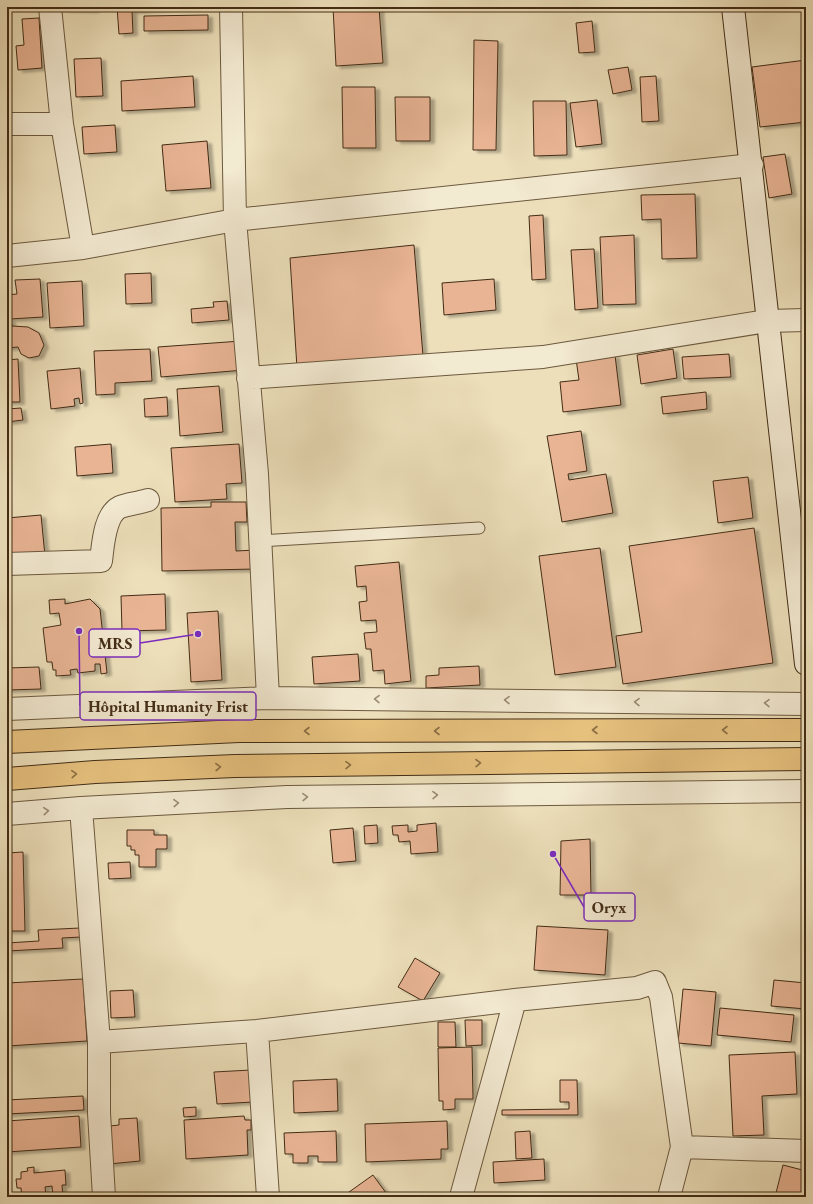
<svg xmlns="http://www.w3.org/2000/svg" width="813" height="1204" font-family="'EB Garamond',serif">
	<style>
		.building { fill: #e8b494; stroke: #422c15; filter: url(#shadow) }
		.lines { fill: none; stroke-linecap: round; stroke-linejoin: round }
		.lane-casing { stroke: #6c593e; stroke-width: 13 }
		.street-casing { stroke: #6c593e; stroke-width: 24 }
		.secondary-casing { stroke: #422c15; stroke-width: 24 }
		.highway-casing { stroke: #422c15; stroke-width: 24 }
		.lane { stroke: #f3ead2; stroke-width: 11 }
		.street { stroke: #f3ead2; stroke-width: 22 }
		.secondary { stroke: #f3ead2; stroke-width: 22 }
		.highway { stroke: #e6c07d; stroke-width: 22 }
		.oneway { stroke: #9a8b74 }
		.oneway2 { stroke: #8c6f44 }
		.leader { fill: none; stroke: #7b2cbf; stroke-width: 1.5 }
		.callout-dot { fill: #7b2cbf; stroke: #f3ead2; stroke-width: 1.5 }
		.callout { fill: #f3ead2; stroke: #7b2cbf; stroke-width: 1.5 }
		.callout-label { font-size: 16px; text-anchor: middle; font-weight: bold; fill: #422c15 }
	</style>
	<defs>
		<filter id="shadow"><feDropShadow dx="4.5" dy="2.5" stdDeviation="1" flood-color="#0004"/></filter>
	</defs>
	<rect width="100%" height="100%" fill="#ecdfba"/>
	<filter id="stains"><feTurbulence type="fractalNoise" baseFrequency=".005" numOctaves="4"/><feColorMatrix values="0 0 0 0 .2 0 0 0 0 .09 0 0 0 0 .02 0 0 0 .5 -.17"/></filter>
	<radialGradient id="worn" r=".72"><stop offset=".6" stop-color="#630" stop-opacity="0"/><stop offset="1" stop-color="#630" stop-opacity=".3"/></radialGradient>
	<!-- building -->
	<path class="building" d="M64,7H94V10L64,9Z
		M117,7H176V8L132,11L133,33L119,34Z
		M333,7H379L383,63L336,66Z
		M208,15V30L144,31V16Z
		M39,18L42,68L18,70L16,46L24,45L22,19Z
		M592,21L595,52L579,53L576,23Z
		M474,40L498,41L496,150H473Z
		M101,58L103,96L76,97L74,59Z
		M806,60V122L760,127L752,67Z
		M628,67L632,90L613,94L608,70Z
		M193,76L195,107L122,111L121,81Z
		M656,76L659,121L642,122L640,77Z
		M342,87H375L376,148H343Z
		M395,97H430V141H396Z
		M597,100L602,144L576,147L570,103Z
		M533,101H566L567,155L534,156Z
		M115,125L117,152L84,154L82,127Z
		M207,141L211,188L166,191L162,145Z
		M785,154L792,194L769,198L763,157Z
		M695,194L697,258L662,259L661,219L642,220L641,195Z
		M543,215L546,279L532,280L529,216Z
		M634,235L636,304L603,305L600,237Z
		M414,245L423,356L297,368L290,258Z
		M594,249L598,308L575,310L571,250Z
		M151,273L152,303L126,304L125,274Z
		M40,279L43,317L10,319L12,326L28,327L39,333L44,345L39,356L29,358L21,354L18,347L7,348V295L17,294L15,280Z
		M494,279L496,310L444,315L442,283Z
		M82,281L84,326L50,328L47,283Z
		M227,301L229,320L192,323L191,309L214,307L213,302Z
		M241,341L244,370L161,377L158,347Z
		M150,349L152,381L115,383V394L96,395L94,351Z
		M673,349L677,378L641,384L637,355Z
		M729,354L731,377L684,379L682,357Z
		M802,354H806V424Z
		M615,355L621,405L563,412L560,382L579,380L576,359Z
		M18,359L20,402H7V360Z
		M80,368L83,403L80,404L79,398L74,399L75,406L51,409L47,371Z
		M219,386L223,432L180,436L177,389Z
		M706,392L707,409L663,414L661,397Z
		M167,397L168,416L145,417L144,399Z
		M21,408L23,420L7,422V409Z
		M581,431L587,471L568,474L569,480L606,474L613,513L562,522L547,436Z
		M111,444L113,473L77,476L75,447Z
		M239,444L242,483L226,484L227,499L175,502L171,448Z
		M748,477L753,518L718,523L713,481Z
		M211,502H246L247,522H235L236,551L256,550V569L162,571L161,508L211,507Z
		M41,515L45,556L7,559V518Z
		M754,528L773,663L623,684L616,636L642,632L629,546Z
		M600,548L616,667L555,675L539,556Z
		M399,562L411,681L385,684L384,670L373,671L371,649H366L364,633L377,632L376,620L361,621L359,602L367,601L366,586L357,587L355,566Z
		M165,594L166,630L122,631L121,596Z
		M65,599V604L90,599L100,609L107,673L101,674L100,664H95V671L78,673L77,669L70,670L71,675L56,676V670H53L52,662H47L43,628L61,625L59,613L50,614L49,600Z
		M218,611L222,680L191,682L187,613Z
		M358,654L360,681L314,684L312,657Z
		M479,666L480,685L426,688V676L439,675V668Z
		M39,667L41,689L7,690V668Z
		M436,823L438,852L411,854L410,841L399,842L398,835H393L392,826L408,825V832L417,831V825Z
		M377,825L378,843L365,844L364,826Z
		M353,828L356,861L333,863L330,830Z
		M127,830H154V835H167V849H156V867H139V855H135V850H131V846H127Z
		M590,839L591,895H560L561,841Z
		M23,852L25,931H7V853Z
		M130,862L131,878L109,879L108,863Z
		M537,926L608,930L605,975L534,970Z
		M80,928L81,937L62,938L63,948L7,951V943L39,941L38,930Z
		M415,958L440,973L423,1001L398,987Z
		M83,979L87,1041L7,1046V980V983Z
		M774,980L806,983V1009L771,1006Z
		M683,989L716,992L711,1046L678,1043Z
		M133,990L135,1017L111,1018L110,991Z
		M720,1008L794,1015L791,1042L717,1035Z
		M465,1020H482V1045L466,1046Z
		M438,1022H455L456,1047H438Z
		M472,1047L473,1099H455V1109L443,1110V1101H439L438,1048Z
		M795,1052L797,1094L762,1096L764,1135L733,1136L729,1055Z
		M251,1070L253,1102L217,1104L214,1072Z
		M337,1079L338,1111L294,1113L293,1081Z
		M560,1080H577L578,1115H502V1110L569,1109V1102H560Z
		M83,1096L84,1110L7,1114V1100Z
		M196,1107V1116L184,1117L183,1108Z
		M79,1116L81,1147L7,1152V1121Z
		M244,1116L245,1120H251V1130H247L248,1155L186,1159L184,1120Z
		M137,1118L140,1161L109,1164L110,1126L119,1125V1119Z
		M447,1121L448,1149H441V1159L366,1162L365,1124Z
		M336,1131L337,1162H318V1156H308V1163H293V1154H285L284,1133Z
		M530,1131L532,1158L516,1159L515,1132Z
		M544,1159L545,1180L494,1183L493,1162Z
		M783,1165L806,1171V1197H775Z
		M34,1167V1173L65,1170L66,1185H62L63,1197H53L52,1186L45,1187L46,1196L22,1197L21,1188H17L16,1179H21V1172L28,1171L27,1168Z
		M373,1175L389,1197H342Z"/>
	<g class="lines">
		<!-- lane casing -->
		<g class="lane-casing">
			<path id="lane" d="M259,541L479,528"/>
		</g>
		<!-- street casing -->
		<g class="street-casing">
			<path id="street" d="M50,7L62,124L83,248
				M231,7L235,220L257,474L268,698
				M7,124H62
				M7,256L83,248L235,220L752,165
				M248,378L543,357L767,321L806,320
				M7,564L101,561C103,546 104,515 120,507C128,504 139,503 148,500
				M7,709L268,698L806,704
				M81,808L99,1042V1113L104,1197
				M7,814L81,808L287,797L806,791
				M257,1031L268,1197
				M99,1042L257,1031L515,1000L637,988L655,982L661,997L682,1147L669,1197
				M682,1147L806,1151
				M461,1197L515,1000"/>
		</g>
		<!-- secondary casing -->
		<g class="secondary-casing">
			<path id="secondary" d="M733,7L806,664"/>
		</g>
		<!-- highway casing -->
		<g class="highway-casing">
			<path id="highway" d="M7,742L239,731L806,730
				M7,779L95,772L235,766L806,759"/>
		</g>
		<!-- lane -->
		<use href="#lane" class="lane"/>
		<!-- street -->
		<use href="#street" class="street"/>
		<!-- secondary -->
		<use href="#secondary" class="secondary"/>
		<!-- highway -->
		<use href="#highway" class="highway"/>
	</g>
	<!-- one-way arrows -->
	<defs><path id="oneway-chevron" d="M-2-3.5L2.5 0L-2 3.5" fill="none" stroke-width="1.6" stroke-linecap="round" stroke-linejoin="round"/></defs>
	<g class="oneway">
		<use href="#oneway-chevron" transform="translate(377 699) rotate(-179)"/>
		<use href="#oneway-chevron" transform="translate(507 700) rotate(-179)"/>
		<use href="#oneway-chevron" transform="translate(637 702) rotate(-179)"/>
		<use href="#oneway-chevron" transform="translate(767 703) rotate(-179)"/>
		<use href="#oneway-chevron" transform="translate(435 795) rotate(-1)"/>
		<use href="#oneway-chevron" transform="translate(305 797) rotate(-1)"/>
		<use href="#oneway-chevron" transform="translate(176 803) rotate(-3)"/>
		<use href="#oneway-chevron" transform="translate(46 811) rotate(-5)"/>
	</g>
	<g class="oneway2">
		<use href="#oneway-chevron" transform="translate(595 730) rotate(180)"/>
		<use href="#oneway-chevron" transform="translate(725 730) rotate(180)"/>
		<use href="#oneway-chevron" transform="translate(307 731) rotate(180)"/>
		<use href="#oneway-chevron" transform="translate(437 731) rotate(180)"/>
		<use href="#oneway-chevron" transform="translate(478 763) rotate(-1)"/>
		<use href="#oneway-chevron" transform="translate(348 765) rotate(-1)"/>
		<use href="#oneway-chevron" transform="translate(218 767) rotate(-2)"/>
		<use href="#oneway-chevron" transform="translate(74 774) rotate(-4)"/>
	</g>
	<!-- callouts -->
	<path class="leader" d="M198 634L140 643M79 631L80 706M553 854L584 907"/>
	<g class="callout-dot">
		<circle cx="198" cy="634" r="4"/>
		<circle cx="79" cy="631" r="4"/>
		<circle cx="553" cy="854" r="4"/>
	</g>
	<g class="callout">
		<rect x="89" y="629" width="51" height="28" rx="4"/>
		<rect x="80" y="692" width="176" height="28" rx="4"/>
		<rect x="584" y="893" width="51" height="28" rx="4"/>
	</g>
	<g class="callout-label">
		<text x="115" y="649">MRS</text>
		<text x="168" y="712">Hôpital Humanity Frist</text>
		<text x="609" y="913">Oryx</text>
	</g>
	<!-- margin -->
	<rect width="813" height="1204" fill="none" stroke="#ecdfba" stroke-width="24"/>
	<rect x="8" y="8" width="797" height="1188" fill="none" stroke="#422c15" stroke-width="2"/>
	<rect x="12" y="12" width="789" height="1180" fill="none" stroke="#422c15"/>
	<rect width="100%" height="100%" filter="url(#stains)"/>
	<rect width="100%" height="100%" fill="url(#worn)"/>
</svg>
